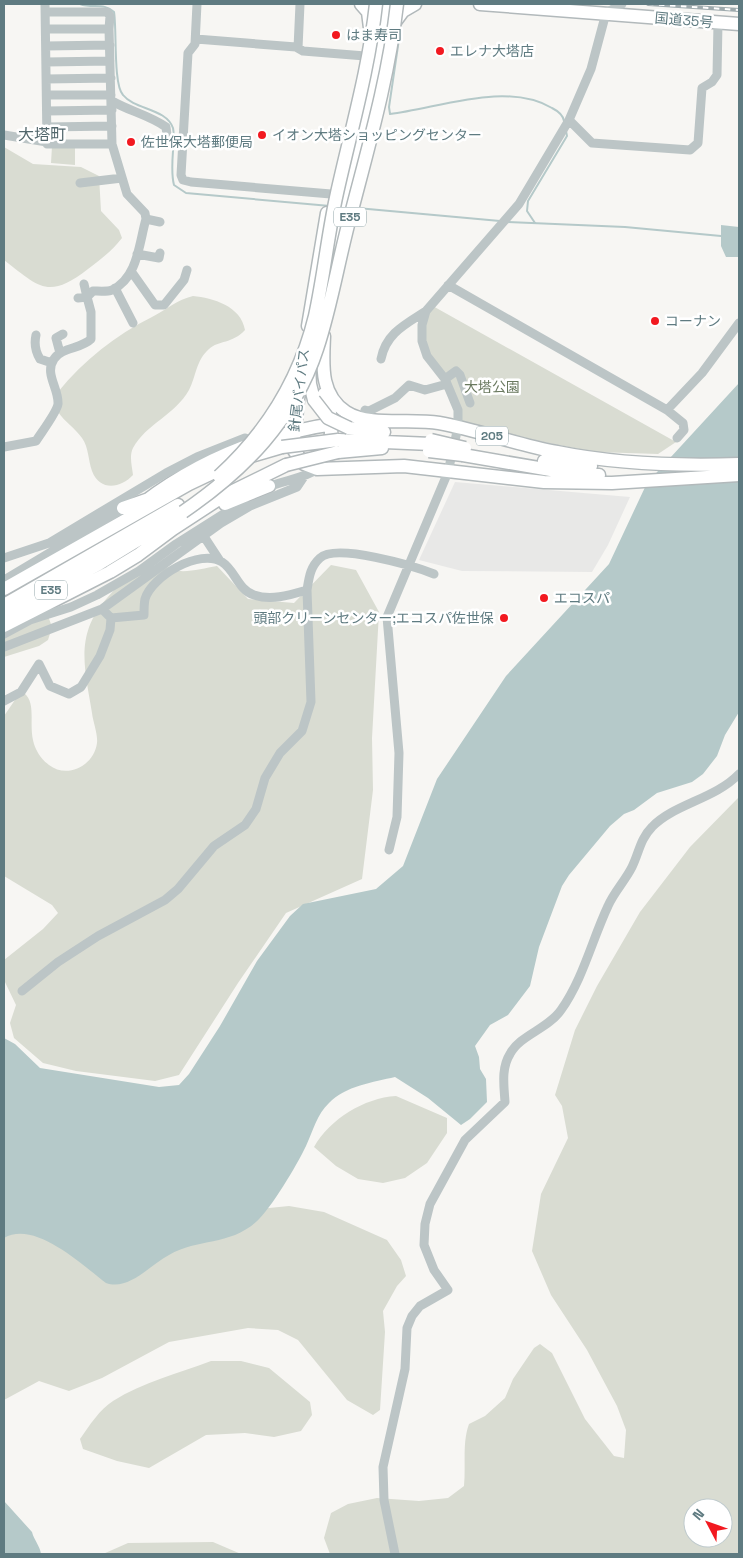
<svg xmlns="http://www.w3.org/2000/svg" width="743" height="1558" font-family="'Space Grotesk','Noto Sans JP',sans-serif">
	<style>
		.built { fill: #e8e8e7 }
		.green { fill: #d9dcd2; fill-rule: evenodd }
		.water { fill: #b5c9c9 }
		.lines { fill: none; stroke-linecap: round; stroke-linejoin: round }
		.stream { stroke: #b5c9c9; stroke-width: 2 }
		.highway-casing { stroke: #b2b9bb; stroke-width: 15 }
		.minor { stroke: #bcc5c6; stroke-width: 9 }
		.highway { stroke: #fff; stroke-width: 12 }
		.rail-casing { stroke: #9eaaad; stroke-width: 4 }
		.rail { stroke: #fff; stroke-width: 2; stroke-dasharray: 5.5; stroke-linecap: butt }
		.highway-bridge-casing { stroke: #b2b9bb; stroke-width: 15; stroke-linecap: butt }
		.highway-bridge { stroke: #fff; stroke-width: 12 }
		.poi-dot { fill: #f21920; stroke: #fff; stroke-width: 2 }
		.labels { text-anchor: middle; stroke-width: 5; stroke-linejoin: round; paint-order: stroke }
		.shield { fill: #fff; stroke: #8fa3a7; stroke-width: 1 }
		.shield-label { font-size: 12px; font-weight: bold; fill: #5f7b81 }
		.street-label { font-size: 14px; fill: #5f7b81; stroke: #fff }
		.poi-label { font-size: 14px; fill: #5f7b81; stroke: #fff; text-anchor: start }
		.park-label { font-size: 14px; fill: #6a795f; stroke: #fff }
		.quarter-label { font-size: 16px; fill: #52676c; stroke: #fff }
	</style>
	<rect width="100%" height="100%" fill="#f7f6f3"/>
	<!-- built -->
	<path class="built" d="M455,482L630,497L608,545L592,572L462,571L419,560Z"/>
	<!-- green -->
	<path class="green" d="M52,146H75V165L51,163Z
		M4,147L33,164L81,167L99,176L101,211L119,230L122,238C112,251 101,259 88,269C48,300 39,287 4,260Z
		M193,296C213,298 241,306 245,330C232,344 219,340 209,349C196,360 196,377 189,390C175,415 146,424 133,448C129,456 132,466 133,475C121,488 100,492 92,471C88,460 89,448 82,438C75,428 65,422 58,412V392C84,360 116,335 152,317C167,309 177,300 193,296Z
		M431,305L676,442L658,454L595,452L538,441L458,420L447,384L422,341Z
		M331,565L356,570L379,612L372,738L373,790L362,879L286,913L238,983L179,1075L155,1081L76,1071L43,1063L14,1038L10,1023L16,1005L4,980V960L43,929L58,913L52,905L4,876V716L19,694L24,693C42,708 18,740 49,765C67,779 94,766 97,743C98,734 93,722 92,713C85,669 74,635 107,598C114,590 122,580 131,575C141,569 160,565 172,568C173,568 178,571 179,571C191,572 205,568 217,566L248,599L294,603Z
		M47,613L52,627L48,640L39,646L4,657V620Z
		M739,797V1554H330L324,1538L331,1513L348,1504L377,1498L419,1501L448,1498L464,1486C466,1465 462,1443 469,1424L485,1416L505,1398L513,1379L534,1348L540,1344L552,1353L585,1419L614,1456L624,1458L626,1430L617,1406L587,1350L551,1295L532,1251L541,1194L568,1138L562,1106L555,1095L575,1030L597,986L640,912L690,847ZM693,1508H723V1538H693Z
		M396,1096L447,1118V1133L427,1163L405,1178L383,1183L358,1179L336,1166L314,1147C330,1119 364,1098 396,1096Z
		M289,1206L324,1212L387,1240L401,1260L406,1276L397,1286L383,1311L385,1332L380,1410L373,1415L347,1400L298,1340L278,1330L248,1328L169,1342L102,1378L69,1391L39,1381L4,1400V1208L229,1212Z
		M211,1361H241L269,1368L310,1402L312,1415L301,1431L274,1437L245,1433L206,1435L149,1468L117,1461L83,1449L80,1439C89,1426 100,1409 113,1401C143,1382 179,1373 211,1361Z
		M213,1542L241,1554H103L128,1543Z"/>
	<!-- water -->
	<path class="water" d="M721,225L739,227V257H726L721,246Z
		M739,383V712L725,735L717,756L703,774L692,782L657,793L634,810L624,814L610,826L569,875L562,886L539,947L530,986L508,1015L490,1025L475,1046L479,1057L480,1069L486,1079L487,1102L470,1119L461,1125L428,1098L395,1077C374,1082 345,1086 329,1103C317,1114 313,1131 306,1146C297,1165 271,1209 256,1222C229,1246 198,1238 169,1255C150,1265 129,1291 106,1283C82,1265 35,1220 4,1238V1038L15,1044L40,1068L159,1087L179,1085L189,1074L220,1026L257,961L290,916L303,904L376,889L403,866L437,779L506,676L609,564L647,483Z
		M4,1501L32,1532C34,1540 40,1546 41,1554H4Z"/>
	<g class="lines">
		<!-- stream -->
		<path class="stream" d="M80,4C92,9 104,2 114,12C117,29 113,84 123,95C135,110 166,108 173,128C176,140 169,167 174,185L186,193L330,206
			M399,39L389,107L390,114C439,108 506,81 552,108C558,111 563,115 564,121
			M357,208L500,221
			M507,222L625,227L721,236
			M535,223L527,211L528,201L567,136L566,131"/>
		<!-- highway casing -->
		<g class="highway-casing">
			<path id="highway" d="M361,4L368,12L370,28
				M480,4L739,24
				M392,26L403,11L415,4
				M340,203L370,97L388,4
				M325,304L344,196
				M308,326L327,213
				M324,336C323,363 319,394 346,412C369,427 411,418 439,423C479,430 517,445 557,452C616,464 679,466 739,464
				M309,367L310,384L314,400
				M299,390L293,449L304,464L317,469L404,466L544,482L612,483L739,475
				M324,394C332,412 334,430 328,449
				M349,428L384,432
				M338,440L431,444
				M338,452L382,448
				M463,455L568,473L599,475
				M248,457L282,447
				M544,461L591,466
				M143,503C202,458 267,433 340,423
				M225,504L269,486
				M123,508L149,499
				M4,589L189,484L229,465
				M4,605L178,505
				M4,615L99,564L179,515
				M4,626L110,572L138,555L173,529L225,495L286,465"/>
		</g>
		<!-- minor -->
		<path class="minor" d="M45,4L47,144H112L109,29H46
			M197,4L195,44L188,53L181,175L183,180L191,182L331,194
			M46,12H107L110,16L109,29
			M196,39L296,47L303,51L365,56
			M46,46L110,45
			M298,48L300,4
			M46,62L110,61
			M46,79L111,78
			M47,95H111
			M112,101C129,111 149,115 166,127L167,135
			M47,111L112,110
			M569,120L592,143L690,150L698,143L702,88L712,82L717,75L718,23
			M47,127L112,126
			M4,135L47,142
			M80,183L122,178
			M146,219L160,222
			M137,254L159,258L160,253
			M131,271L155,305H164L184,280L187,270
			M448,285L667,410L702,373L739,323
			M115,288L133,323
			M78,298L87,297L84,284
			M36,335C34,344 35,351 40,359L52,363
			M60,353L56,338L63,334
			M381,359C386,333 406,324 426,311
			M445,379L456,371L460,375L470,403
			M365,410L369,411L395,398L409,385L425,390L447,384
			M667,410L683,423L684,430L677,438
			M4,447L36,441C41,433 57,412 58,404C59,388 44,374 54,359C62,347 81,349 91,339V312L87,297L93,291C98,291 107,292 112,290C138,278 139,243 146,219L145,213L127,194L112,144
			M264,489C281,480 302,480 317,469
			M203,535L220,561
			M4,558L49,543L166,473L197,457L245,438L255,442
			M4,580L128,506
			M102,609L111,618L144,615C144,610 144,604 145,599C152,576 200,548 222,562C235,570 238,590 254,595C271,601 290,595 307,590C309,578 310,567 320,558C336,543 414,566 434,574
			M4,634L30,620L71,607L97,595L139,571L176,544L244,501
			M4,647L102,609L221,523L250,506L297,487L305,475
			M4,701L21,692L39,664L50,686L69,694L81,687L100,656L110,630L111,618
			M389,850L397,817L399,753L387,617L448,472L458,427V410L445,379L427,356L422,341V325L426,311L519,204L569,120L591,69L606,13L622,4
			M22,991L58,962L98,936L165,900L178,889L214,846L245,825L256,809L265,778L280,753L302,731L311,702L307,590
			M395,1554L384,1500L383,1467L405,1369L407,1328L412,1316L420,1306L448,1290L434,1270L424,1245L425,1224L430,1204L465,1140L505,1102C504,1086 501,1068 510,1054C520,1035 548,1029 561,1010C583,979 592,940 608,906C614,892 625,881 632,867C639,853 640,839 652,827C674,804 715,799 739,774"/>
		<!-- highway -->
		<use href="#highway" class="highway"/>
		<!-- rail casing -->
		<g class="rail-casing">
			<path id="rail" d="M648,4L739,10"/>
		</g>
		<!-- rail -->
		<use href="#rail" class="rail"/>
		<!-- highway-bridge casing -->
		<g class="highway-bridge-casing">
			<path id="highway-bridge" d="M314,400L328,418L349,428
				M431,440L465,448
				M282,447L338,440
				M429,451L463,455
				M286,465L338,452
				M219,476C267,432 300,378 315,316C324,275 328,233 337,193C351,130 369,68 376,4
				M183,512C243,471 294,420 317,349C332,304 339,256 352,210C370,141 389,74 397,4"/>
		</g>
		<!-- highway-bridge -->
		<use href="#highway-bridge" class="highway-bridge"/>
	</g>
	<!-- markers -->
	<g class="poi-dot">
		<circle cx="336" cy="35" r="5"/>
		<circle cx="440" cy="51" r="5"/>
		<circle cx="262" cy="135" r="5"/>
		<circle cx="131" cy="142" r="5"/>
		<circle cx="655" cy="321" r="5"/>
		<circle cx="544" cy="598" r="5"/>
		<circle cx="504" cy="618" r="5"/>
	</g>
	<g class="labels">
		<!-- shield labels -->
		<g class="shield">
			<rect x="334" y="207.5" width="32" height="19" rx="4"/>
			<rect x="476" y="426.5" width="32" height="19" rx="4"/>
			<rect x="35" y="580.5" width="32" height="19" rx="4"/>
		</g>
		<g class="shield-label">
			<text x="350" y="221">E35</text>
			<text x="492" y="440">205</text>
			<text x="51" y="594">E35</text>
		</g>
		<!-- street labels -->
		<g class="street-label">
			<text transform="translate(684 20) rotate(5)" y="5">国道35号</text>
			<text transform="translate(299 390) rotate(-83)" y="5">針尾バイパス</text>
		</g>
		<!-- poi labels -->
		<g class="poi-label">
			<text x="346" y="40">はま寿司</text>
			<text x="450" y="56">エレナ大塔店</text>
			<text x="272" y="140">イオン大塔ショッピングセンター</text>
			<text x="141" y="147">佐世保大塔郵便局</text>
			<text x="665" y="326">コーナン</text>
			<text x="554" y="603">エコスパ</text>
			<text x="494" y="623" text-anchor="end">頭部クリーンセンター;エコスパ佐世保</text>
		</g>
		<!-- park labels -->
		<g class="park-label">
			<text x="492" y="392">大塔公園</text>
		</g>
		<!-- quarter labels -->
		<g class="quarter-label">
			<text x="42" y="140">大塔町</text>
		</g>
	</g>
	<!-- border -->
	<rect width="743" height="1558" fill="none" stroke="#5f7b81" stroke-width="10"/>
	<!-- north arrow -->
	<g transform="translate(708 1523) rotate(311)"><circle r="24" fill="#ffffff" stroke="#bfcacd"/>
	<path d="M0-4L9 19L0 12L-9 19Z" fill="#f21920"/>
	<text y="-8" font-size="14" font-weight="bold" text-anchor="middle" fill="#5f7b81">N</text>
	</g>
</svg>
